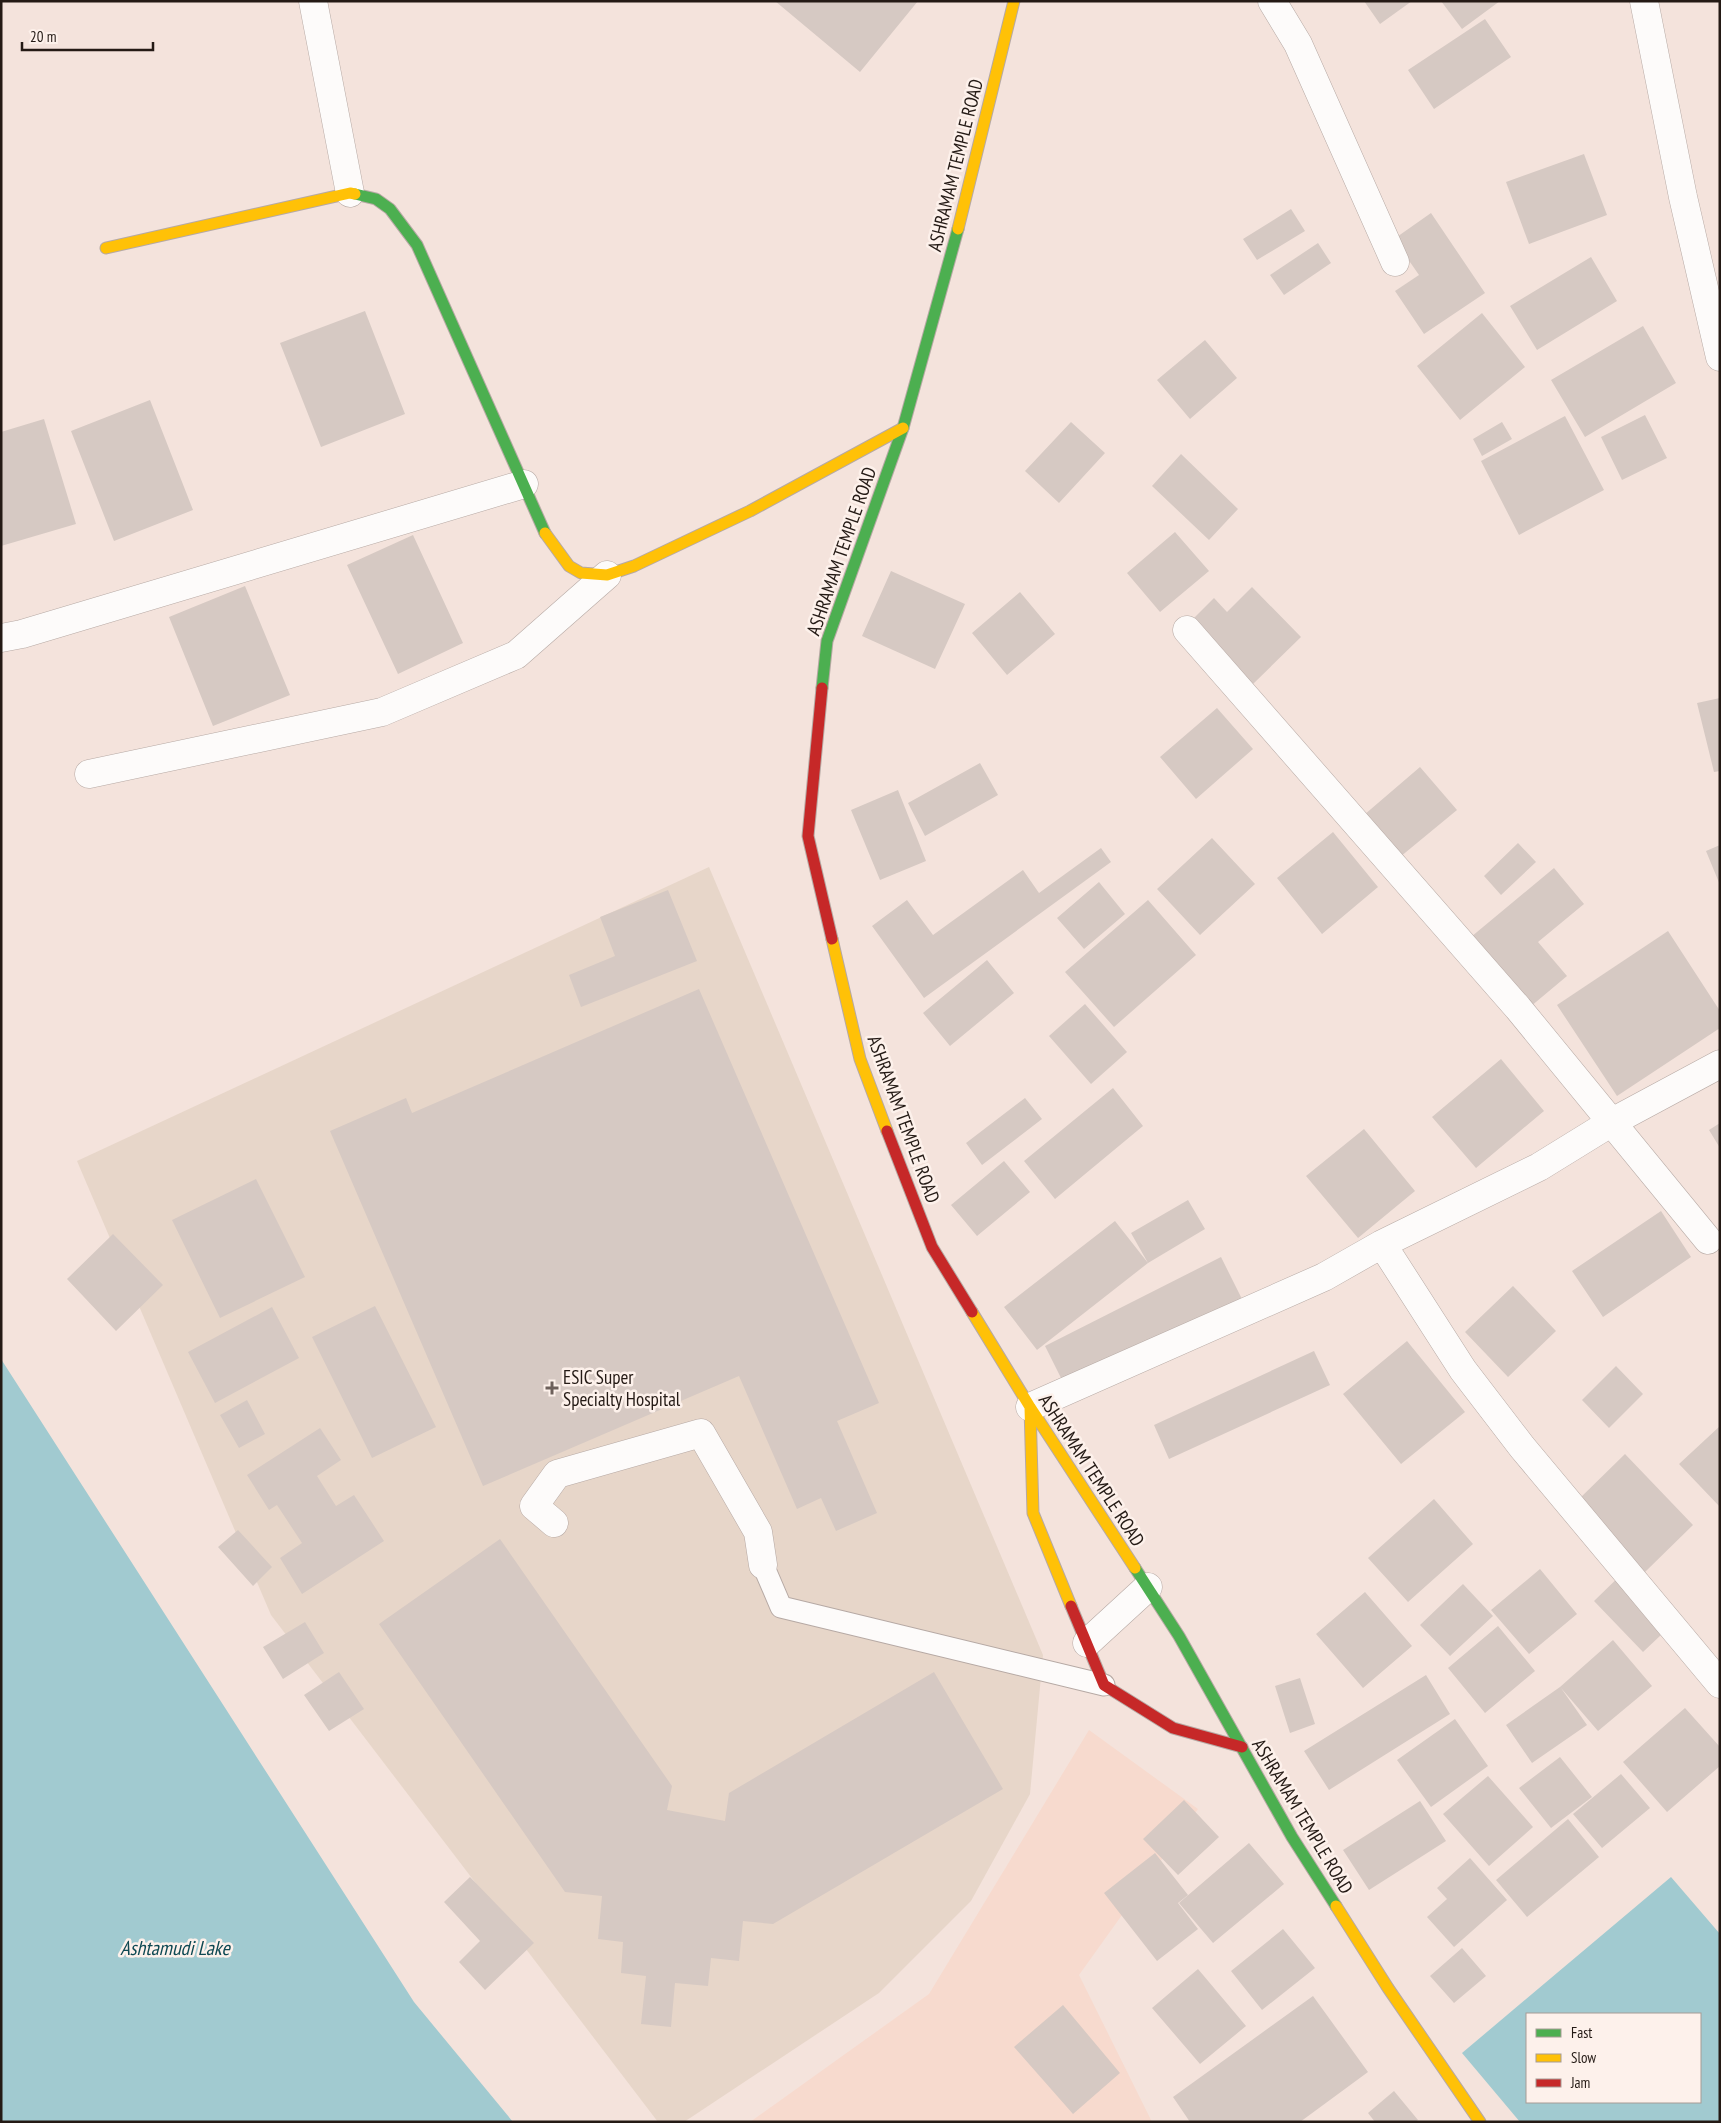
<svg xmlns="http://www.w3.org/2000/svg" width="1721" height="2123" font-family="'PT Sans Narrow',sans-serif">
	<style>
		.built { fill: #f7dace }
		.medical { fill: #e7d6c9 }
		.water { fill: #a1cad0; fill-rule: evenodd }
		.building { fill: #d6c9c3 }
		.lines { fill: none; stroke-linecap: round; stroke-linejoin: round }
		.lane-casing { stroke: #b6a9a4; stroke-width: 23 }
		.street-casing { stroke: #b6a9a4; stroke-width: 29 }
		.fast-casing { stroke: #b6a9a4; stroke-width: 13 }
		.slow-casing { stroke: #b6a9a4; stroke-width: 13 }
		.jam-casing { stroke: #b6a9a4; stroke-width: 13 }
		.lane { stroke: #fdfbfa; stroke-width: 21 }
		.street { stroke: #fdfbfa; stroke-width: 28 }
		.fast { stroke: #4caf50; stroke-width: 11 }
		.slow { stroke: #ffc107; stroke-width: 11 }
		.jam { stroke: #c62828; stroke-width: 11 }
		.poi-dot { fill: #6d605b; stroke: #fdf1eb; stroke-width: 2 }
		.labels { text-anchor: middle; stroke-width: 5; stroke-linejoin: round; paint-order: stroke }
		.street-label { font-size: 19px; fill: #241a15; stroke: #fdf1eb }
		.poi-label { font-size: 19px; fill: #241a15; stroke: #fdf1eb; text-anchor: start }
		.water-label { font-size: 20px; font-style: italic; fill: #0e4953; stroke: #fdf1eb }
	</style>
	<rect width="100%" height="100%" fill="#f4e3dc"/>
	<!-- built -->
	<path class="built" d="M1089,1730L1198,1809L1079,1975L1152,2122H750L929,1994Z"/>
	<!-- medical -->
	<path class="medical" d="M709,867L1043,1655L1030,1794L971,1901L879,1993L684,2122H658L271,1615L77,1161Z"/>
	<!-- water -->
	<path class="water" d="M1,1359L414,2002L513,2122H1Z
		M1671,1877L1720,1934V2122H1520L1462,2053ZM1527,2014H1700V2102H1527Z"/>
	<!-- building -->
	<path class="building" d="M775,1H918L860,72Z
		M1364,1H1412L1380,24Z
		M1441,1H1500L1462,29Z
		M1485,19L1511,57L1434,109L1408,70Z
		M1584,154L1607,215L1529,244L1506,182Z
		M1291,209L1305,231L1257,260L1243,239Z
		M1431,213L1485,293L1424,334L1395,291L1419,275L1394,239Z
		M1318,243L1331,263L1284,295L1270,275Z
		M1591,257L1617,301L1537,350L1510,306Z
		M365,311L405,414L321,447L280,343Z
		M1482,313L1525,367L1460,420L1417,366Z
		M1643,326L1676,383L1585,437L1551,380Z
		M1205,340L1237,378L1190,419L1157,380Z
		M150,400L193,510L114,541L71,431Z
		M1645,415L1667,458L1622,480L1601,437Z
		M1565,416L1604,490L1519,535L1481,461Z
		M44,419L76,524L1,546V432Z
		M1071,422L1105,453L1059,503L1025,471Z
		M1502,422L1512,439L1482,456L1473,439Z
		M1181,454L1238,509L1209,540L1152,486Z
		M1175,532L1209,571L1160,612L1127,573Z
		M413,535L463,643L398,674L347,565Z
		M891,571L965,604L935,669L862,636Z
		M245,586L290,695L213,726L169,617Z
		M1252,587L1301,637L1253,684L1191,621L1214,598L1227,612Z
		M1020,592L1055,634L1007,675L972,633Z
		M1720,698V771L1714,772L1697,703Z
		M1217,708L1253,749L1196,799L1160,757Z
		M980,763L998,795L925,836L908,803Z
		M1420,767L1457,810L1400,857L1364,815Z
		M898,790L926,861L880,880L851,810Z
		M1333,832L1378,887L1322,934L1277,878Z
		M1212,838L1255,884L1200,935L1157,889Z
		M1518,843L1536,862L1501,895L1484,876Z
		M1720,845V885L1706,851Z
		M1101,848L1111,862L924,998L872,926L907,900L933,935L1023,870L1039,893Z
		M1554,868L1584,904L1538,942L1567,976L1530,1007L1471,937Z
		M1099,882L1125,914L1084,949L1057,918Z
		M668,890L697,961L581,1007L569,975L615,956L600,917Z
		M1148,900L1196,955L1114,1027L1065,972Z
		M1668,931L1720,1011V1028L1617,1096L1557,1005Z
		M987,960L1014,993L950,1046L923,1013Z
		M699,989L879,1403L837,1421L877,1513L836,1531L821,1498L797,1509L739,1376L483,1486L330,1131L406,1098L412,1113Z
		M1085,1004L1127,1052L1091,1084L1049,1036Z
		M1501,1059L1544,1111L1476,1168L1432,1117Z
		M1113,1088L1143,1126L1055,1199L1024,1161Z
		M1025,1098L1042,1119L982,1165L966,1143Z
		M1720,1123V1148L1709,1130Z
		M1364,1129L1415,1191L1358,1238L1306,1176Z
		M1004,1161L1030,1192L977,1236L951,1205Z
		M256,1179L305,1277L220,1318L172,1220Z
		M1188,1200L1205,1229L1148,1263L1037,1350L1004,1307L1115,1221L1148,1263L1131,1233Z
		M1661,1211L1691,1257L1603,1317L1572,1271Z
		M113,1234L163,1285L116,1331L67,1279Z
		M1221,1257L1243,1301L1067,1390L1045,1346Z
		M1513,1286L1556,1331L1508,1377L1465,1332Z
		M375,1306L436,1427L372,1458L312,1337Z
		M272,1307L299,1358L215,1403L188,1352Z
		M1407,1341L1465,1412L1401,1464L1343,1394Z
		M1314,1351L1330,1385L1169,1459L1154,1425Z
		M1616,1366L1643,1394L1609,1428L1582,1400Z
		M247,1400L265,1434L239,1448L220,1415Z
		M1720,1426V1507L1679,1464Z
		M320,1428L341,1460L317,1476L336,1506L354,1495L384,1541L302,1594L280,1558L302,1543L277,1505L269,1510L247,1475Z
		M1625,1454L1693,1525L1645,1572L1577,1501Z
		M1434,1499L1473,1544L1408,1602L1368,1558Z
		M238,1530L272,1567L253,1586L218,1547Z
		M500,1539L672,1786L667,1810L725,1821L729,1793L934,1672L1003,1789L773,1924L743,1921L739,1961L711,1958L708,1986L675,1983L671,2027L641,2024L646,1976L621,1973L623,1942L598,1939L602,1896L565,1892L379,1624Z
		M1631,1565L1680,1617L1643,1652L1594,1601Z
		M1540,1569L1577,1614L1529,1654L1491,1610Z
		M1463,1584L1493,1616L1450,1656L1420,1625Z
		M1365,1592L1412,1646L1363,1688L1316,1634Z
		M305,1622L324,1653L283,1679L263,1647Z
		M1498,1626L1535,1671L1485,1713L1448,1668Z
		M1613,1640L1652,1686L1598,1731L1561,1688L1587,1725L1532,1763L1506,1725L1560,1687Z
		M339,1672L364,1709L329,1731L304,1695Z
		M1426,1675L1450,1714L1329,1790L1304,1751Z
		M1300,1678L1315,1724L1290,1733L1275,1686Z
		M1685,1708L1720,1747V1766L1667,1812L1623,1762Z
		M1455,1719L1488,1766L1431,1807L1397,1760Z
		M1560,1757L1592,1797L1551,1828L1519,1788Z
		M1621,1774L1650,1808L1602,1848L1573,1814Z
		M1488,1776L1533,1827L1489,1866L1443,1814Z
		M1184,1800L1219,1837L1178,1875L1143,1839Z
		M1420,1801L1446,1841L1369,1890L1343,1850Z
		M1568,1819L1599,1857L1527,1917L1496,1880Z
		M1249,1843L1284,1884L1213,1943L1179,1903Z
		M1155,1853L1188,1895L1178,1903L1198,1929L1157,1961L1104,1893Z
		M1470,1858L1507,1900L1454,1947L1427,1917L1447,1899L1437,1888Z
		M470,1877L534,1943L485,1990L459,1962L480,1941L444,1902Z
		M1283,1929L1315,1968L1262,2010L1231,1971Z
		M1462,1948L1486,1976L1454,2003L1430,1976Z
		M1198,1969L1246,2026L1200,2064L1152,2008Z
		M1313,1996L1368,2072L1300,2122H1190L1173,2097Z
		M1063,2005L1120,2073L1073,2114L1014,2047Z
		M1394,2091L1418,2120L1415,2122H1375L1368,2113Z"/>
	<g class="lines">
		<!-- lane casing -->
		<g class="lane-casing">
			<path id="lane" d="M763,1565L781,1607L1104,1685"/>
		</g>
		<!-- street casing -->
		<g class="street-casing">
			<path id="street" d="M313,1L350,193
				M1272,1L1298,44L1395,262
				M1644,1L1683,197L1720,357
				M1187,630L1518,1008L1708,1240
				M1,638L22,634L524,484
				M89,774L382,712L516,655L607,575
				M1382,1244L1463,1370L1522,1447L1720,1684
				M1030,1407L1324,1277L1382,1244L1539,1167L1612,1122L1720,1064
				M554,1523L534,1506L557,1474L701,1433L758,1532L763,1565
				M1087,1643L1148,1587"/>
		</g>
		<!-- fast casing -->
		<g class="fast-casing">
			<path id="fast" d="M355,194L376,199L390,209L417,245L545,533
				M822,688L827,641L903,428L958,229
				M1135,1568L1179,1636L1292,1837L1336,1906"/>
		</g>
		<!-- slow casing -->
		<g class="slow-casing">
			<path id="slow" d="M958,229L1014,1
				M106,248L350,193L355,194
				M545,533L569,566L581,573L607,575L634,566L750,511L903,428
				M832,939L860,1059L887,1131
				M972,1312L1030,1407L1135,1568
				M1030,1407L1033,1513L1071,1606
				M1336,1906L1388,1988L1480,2122"/>
		</g>
		<!-- jam casing -->
		<g class="jam-casing">
			<path id="jam" d="M822,688L808,836L832,939
				M887,1131L932,1247L972,1312
				M1071,1606L1104,1685L1173,1728L1242,1747"/>
		</g>
		<!-- lane -->
		<use href="#lane" class="lane"/>
		<!-- street -->
		<use href="#street" class="street"/>
		<!-- fast -->
		<use href="#fast" class="fast"/>
		<!-- slow -->
		<use href="#slow" class="slow"/>
		<!-- jam -->
		<use href="#jam" class="jam"/>
	</g>
	<!-- markers -->
	<path class="poi-dot" d="M549.5 1380.5h5v5h5v5h-5v5h-5v-5h-5v-5h5z"/>
	<g class="labels">
		<!-- street labels -->
		<g class="street-label">
			<text transform="translate(955 165) rotate(-76)" y="7">ASHRAMAM TEMPLE ROAD</text>
			<text transform="translate(841 551) rotate(-71)" y="7">ASHRAMAM TEMPLE ROAD</text>
			<text transform="translate(904 1119) rotate(70)" y="7">ASHRAMAM TEMPLE ROAD</text>
			<text transform="translate(1092 1470) rotate(57)" y="7">ASHRAMAM TEMPLE ROAD</text>
			<text transform="translate(1303 1816) rotate(59)" y="7">ASHRAMAM TEMPLE ROAD</text>
		</g>
		<!-- poi labels -->
		<g class="poi-label">
			<text x="563" y="1384">ESIC Super<tspan x="563" dy="22">Specialty Hospital</tspan></text>
		</g>
		<!-- water labels -->
		<g class="water-label">
			<text x="175" y="1955">Ashtamudi Lake</text>
		</g>
	</g>
	<!-- border -->
	<rect width="1721" height="2123" fill="none" stroke="#241a15" stroke-width="5"/>
	<!-- legend -->
	<rect x="1526" y="2013" width="175" height="90" fill="#fdf1eb" stroke="#a69b95"/>
	<rect x="1536" y="2029" width="25" height="8" fill="#4caf50" stroke="#a69b95"/>
	<text x="1571" y="2038" font-size="15" fill="#241a15">Fast</text>
	<rect x="1536" y="2054" width="25" height="8" fill="#ffc107" stroke="#a69b95"/>
	<text x="1571" y="2063" font-size="15" fill="#241a15">Slow</text>
	<rect x="1536" y="2079" width="25" height="8" fill="#c62828" stroke="#a69b95"/>
	<text x="1571" y="2088" font-size="15" fill="#241a15">Jam</text>
	<!-- scale -->
	<path d="M22 42v8h131v-8" fill="none" stroke="#241a15" stroke-width="2.5"/>
	<text x="30" y="42" font-size="15" fill="#241a15" stroke="#fdf1eb" stroke-width="4" paint-order="stroke">20 m</text>
</svg>
